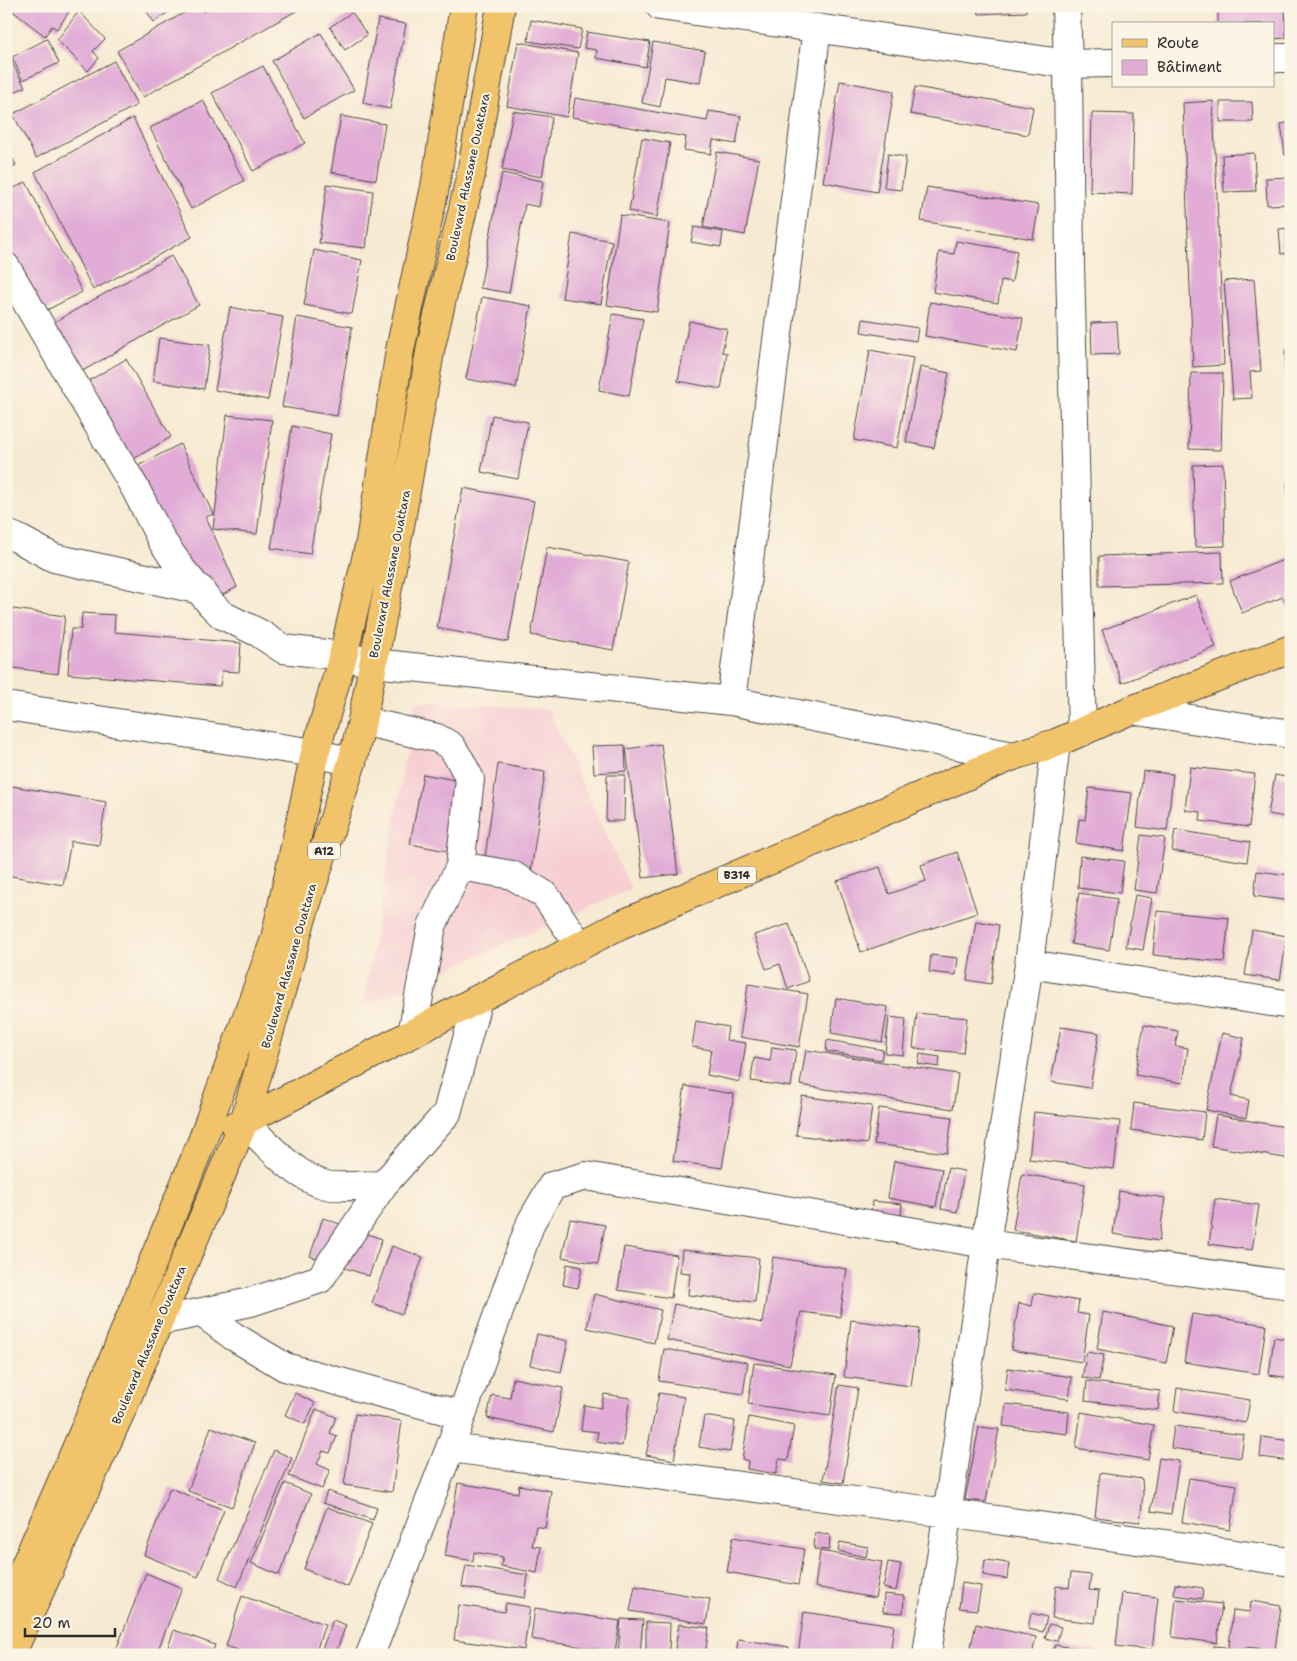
<svg xmlns="http://www.w3.org/2000/svg" width="1297" height="1661" font-family="'Shantell Sans',sans-serif">
	<style>
		.built { fill: #f7cfd3 }
		.building { fill: #e1acd6 }
		.lines { fill: none; stroke-linecap: round; stroke-linejoin: round }
		.minor-casing { stroke: #4a4844; stroke-width: 30 }
		.major-casing { stroke: #4a4844; stroke-width: 30 }
		.minor { stroke: #fff; stroke-width: 28 }
		.major { stroke: #f1c36a; stroke-width: 28 }
		.labels { text-anchor: middle; stroke-width: 4; stroke-linejoin: round; paint-order: stroke }
		.shield { fill: #fcf5e5; stroke: #6a6863; stroke-width: 1 }
		.shield-label { font-size: 11px; font-weight: bold; fill: #2b2b2b }
		.street-label { font-size: 12px; fill: #2b2b2b; stroke: #fcf5e5 }
	</style>
	<rect width="100%" height="100%" fill="#fcf5e5"/>
	<filter id="ink" filterUnits="userSpaceOnUse"><feTurbulence type="fractalNoise" baseFrequency=".02" numOctaves="2"/><feDisplacementMap in="SourceGraphic" scale="10" xChannelSelector="R" yChannelSelector="G"/><feConvolveMatrix kernelMatrix="1 2 1 2 8 2 1 2 1" color-interpolation-filters="sRGB"/></filter>
	<filter id="wash" filterUnits="userSpaceOnUse"><feTurbulence type="fractalNoise" baseFrequency=".0096" numOctaves="4" result="noise"/><feDisplacementMap in="SourceGraphic" scale="20" xChannelSelector="R" yChannelSelector="G"/><feGaussianBlur stdDeviation="1.12" result="paint"/><feColorMatrix in="noise" values="0 0 0 0 0 0 0 0 0 0 0 0 0 0 0 0 0 1.4 0 .05"/><feComposite in="paint" operator="in"/></filter>
	<g filter="url(#wash)">
		<rect width="100%" height="100%" fill="#f7ead3"/>
		<!-- built -->
		<path class="built" d="M415,701L548,709L631,889L363,1006Z"/>
		<g id="blocks">
			<!-- building -->
			<path class="building" d="M6,6H73L57,29L52,26L45,36Z
				M90,6H100L98,11Z
				M143,6H177L154,22Z
				M196,6H201L204,12L214,6H305L143,97L117,51Z
				M978,6H1026V12L979,14Z
				M1218,6H1285L1286,38L1273,39V24H1218Z
				M79,11L105,39L93,51L99,58L88,71L57,40Z
				M352,12L367,35L345,50L330,27Z
				M378,19L406,24L390,109L363,103Z
				M531,20L582,29L578,49L528,41Z
				M587,32L650,42L646,67L596,58L597,50L584,48Z
				M321,33L354,90L304,118L272,61Z
				M47,39L59,63L23,80L12,57Z
				M518,42L578,53L567,117L507,106Z
				M653,42L705,51L700,83L665,77L660,107L642,103Z
				M10,59L25,87L6,96V61Z
				M114,61L137,105L36,158L13,114Z
				M263,66L305,143L253,171L212,93Z
				M840,81L894,91L877,192L823,182Z
				M915,87L1033,107L1028,135L910,114Z
				M575,98L707,121L709,111L741,116L736,144L713,140L711,154L684,150L686,137L572,117Z
				M203,100L244,181L191,209L150,128Z
				M1213,101L1224,365L1193,367L1183,103Z
				M1220,102H1252L1253,122H1220Z
				M513,111L552,117L542,177L502,170Z
				M1092,113L1134,114L1132,194L1090,192Z
				M341,116L385,124L376,180L331,172Z
				M133,118L192,237L93,290L35,172Z
				M1291,122V154L1285,155L1281,124Z
				M642,138L670,143L657,217L629,211Z
				M6,147L16,165L6,170Z
				M717,152L759,159L745,235L703,227Z
				M1254,153L1256,191L1224,192L1222,155Z
				M888,154L906,157L901,190L884,188Z
				M502,173L543,181L539,207L525,204L509,293L480,288Z
				M1291,177V204L1267,205L1266,178Z
				M26,182L82,292L41,313L6,245V192Z
				M327,184L373,191L366,248L319,243Z
				M927,187L1039,205L1033,239L921,221Z
				M620,215L670,223L657,312L607,305Z
				M694,227L723,232L721,247L691,242Z
				M1291,228V253L1281,254L1279,229Z
				M572,234L612,241L601,304L562,298Z
				M956,241L1017,251L1012,282L1001,280L998,303L933,292L939,252L954,254Z
				M314,250L362,260L352,314L304,305Z
				M171,256L199,305L77,374L49,325Z
				M1254,279L1261,371L1250,372L1252,398L1233,399L1224,281Z
				M482,297L531,306L516,388L466,379Z
				M930,302L1023,318L1017,352L925,336Z
				M230,307L283,317L268,400L215,390Z
				M613,314L643,319L629,396L599,390Z
				M297,317L352,327L337,416L282,407Z
				M863,319L918,328L916,341L861,332Z
				M689,321L727,329L722,352L727,353L721,389L678,381Z
				M1117,322L1119,354L1092,355L1091,323Z
				M159,338L210,345L204,389L153,381Z
				M870,350L913,358L897,448L854,440Z
				M1285,350H1291V378H1286Z
				M126,359L171,437L123,465L78,387Z
				M920,367L949,373L934,448L906,442Z
				M1191,373H1223L1221,450L1189,449Z
				M227,415L272,420L257,534L213,529Z
				M492,415L528,422L518,479L481,472Z
				M292,426L331,434L310,554L271,548Z
				M180,444L213,514L206,517L237,587L217,598L180,562L132,469Z
				M1223,464L1225,546L1195,547L1193,465Z
				M1287,483H1291V513H1289Z
				M463,488L534,501L508,642L437,628Z
				M547,547L629,562L613,650L531,635Z
				M1222,552L1223,583L1099,586V556Z
				M1291,557V616L1283,597L1242,613L1230,581Z
				M1196,595L1216,647L1122,683L1102,630Z
				M6,608L65,616L58,674L6,667Z
				M82,613L115,615L114,632L241,643L239,672L222,671L220,686L68,674L71,629H81Z
				M661,744L678,874L643,878L626,749Z
				M625,745L626,771L594,773L592,746Z
				M498,764L545,772L531,872L484,865Z
				M1190,767L1255,774L1249,827L1200,821L1201,812L1185,810Z
				M1143,771L1173,774L1167,831L1137,827Z
				M423,774L460,781L447,851L410,844Z
				M607,775H625L624,821H606Z
				M1275,775L1291,778V818L1268,814Z
				M6,785L106,802L99,845L71,841L63,885L6,875Z
				M1089,788L1132,793L1124,851L1076,843L1079,819L1085,820Z
				M1175,830L1250,842L1247,862L1172,851Z
				M1141,835L1165,838L1157,893L1134,890Z
				M957,852L977,913L861,952L837,881L880,867L889,894L926,881L921,865Z
				M1080,856L1124,861L1120,893L1078,888Z
				M1257,871L1291,875V901L1254,896Z
				M1079,893L1117,899L1109,950L1071,944Z
				M1135,895L1152,898L1143,950L1126,947Z
				M1157,911L1229,918L1224,962L1153,955Z
				M976,921L999,925L991,984L967,980Z
				M789,924L809,981L788,989L780,964L766,969L754,935Z
				M1252,930L1287,936L1280,980L1245,975Z
				M931,955L958,958L956,975L929,972Z
				M748,984L808,994L799,1047L740,1037Z
				M836,998L888,1007L882,1042L831,1033Z
				M917,1013L967,1018L963,1053L913,1048Z
				M889,1017L906,1019L903,1055L885,1053Z
				M696,1021L728,1027L726,1040L746,1043L740,1082L707,1075L711,1050L692,1047Z
				M1144,1025L1178,1031L1175,1046L1188,1048L1183,1083L1135,1075Z
				M1061,1027L1099,1033L1090,1088L1051,1082Z
				M1222,1033L1244,1038L1231,1096L1249,1100L1246,1118L1206,1110Z
				M827,1040L883,1050L881,1060L826,1051Z
				M772,1047L796,1050L791,1087L751,1081L754,1058L770,1061Z
				M806,1050L958,1074L953,1109L800,1085Z
				M920,1054L940,1057L939,1067L918,1064Z
				M685,1086L734,1094L722,1168L673,1161Z
				M802,1096L872,1106L867,1144L796,1135Z
				M1134,1103L1205,1112L1202,1140L1131,1130Z
				M879,1108L952,1117L947,1153L874,1144Z
				M1034,1112L1120,1121L1114,1169L1029,1159Z
				M1216,1115L1291,1128V1159L1211,1146Z
				M894,1161L942,1169L936,1207L888,1198Z
				M948,1168L964,1171L957,1212L941,1209Z
				M1022,1174L1085,1184L1076,1241L1013,1230Z
				M1119,1191L1165,1198L1159,1241L1113,1234Z
				M1215,1199L1259,1205L1252,1250L1209,1244Z
				M872,1201L902,1204L901,1216L871,1213Z
				M323,1218L382,1239L369,1276L310,1256Z
				M570,1219L605,1225L598,1264L562,1257Z
				M392,1246L423,1257L402,1314L372,1303Z
				M624,1247L677,1255L671,1298L618,1290Z
				M682,1250L759,1258L755,1302L688,1295L690,1273L680,1272Z
				M773,1257L847,1269L840,1317L801,1312L790,1365L667,1340L674,1304L762,1323Z
				M567,1264L582,1267L578,1288L563,1285Z
				M1034,1293L1079,1301L1077,1313L1089,1315L1082,1362L1011,1350L1019,1303L1032,1306Z
				M594,1294L661,1310L654,1343L587,1328Z
				M1103,1312L1173,1326L1166,1363L1097,1349Z
				M1192,1314L1266,1325L1259,1374L1184,1362Z
				M851,1320L919,1329L911,1386L844,1377Z
				M537,1334L568,1341L561,1372L530,1365Z
				M1274,1337L1291,1340V1378L1269,1375Z
				M664,1349L748,1362L743,1394L659,1381Z
				M1087,1352L1104,1355L1099,1380L1082,1378Z
				M754,1363L836,1375L830,1416L748,1404Z
				M1008,1368L1072,1377L1069,1399L1005,1390Z
				M513,1378L563,1388L554,1432L487,1418L492,1395L510,1398Z
				M1087,1381L1160,1391L1158,1410L1085,1401Z
				M839,1385L858,1388L843,1483L823,1480Z
				M1177,1388L1250,1400L1246,1423L1174,1411Z
				M295,1393L315,1403L305,1424L285,1415Z
				M659,1393L684,1397L674,1460L646,1455Z
				M604,1394L630,1398L622,1446L596,1442L598,1432L581,1430L584,1405L601,1408Z
				M1006,1404L1069,1412L1067,1434L1003,1426Z
				M316,1409L336,1417L330,1433L337,1436L330,1453L323,1451L317,1464L330,1470L322,1489L289,1476Z
				M1081,1412L1154,1425L1148,1460L1076,1448Z
				M355,1414L402,1421L392,1492L344,1485Z
				M704,1416L735,1421L730,1452L699,1447Z
				M749,1417L794,1426L788,1460L779,1459L776,1474L747,1469L748,1461L742,1459Z
				M1174,1426L1244,1435L1241,1458L1171,1448Z
				M211,1427L255,1443L232,1507L188,1491Z
				M979,1427L999,1429L986,1502L965,1500Z
				M1262,1437L1291,1441V1461L1260,1457Z
				M274,1450L292,1458L237,1587L219,1578Z
				M1159,1458L1179,1461L1171,1514L1151,1511Z
				M1100,1473L1142,1479L1143,1494L1140,1522L1095,1517Z
				M1189,1478L1237,1485L1230,1530L1182,1522Z
				M285,1483L311,1494L279,1575L251,1563Z
				M458,1483L518,1493L519,1485L551,1491L545,1528L536,1526L532,1546L541,1547L537,1573L501,1566L503,1557L474,1552L473,1561L445,1556Z
				M170,1488L224,1510L198,1577L144,1555Z
				M327,1491L377,1508L373,1520L323,1503Z
				M327,1507L372,1524L348,1587L304,1569Z
				M815,1533L830,1535L829,1550L814,1549Z
				M733,1537L804,1549L798,1585L727,1572Z
				M840,1542L868,1547L866,1557L838,1551Z
				M820,1551L882,1562L875,1598L815,1587Z
				M985,1560L1009,1563L1007,1579L983,1575Z
				M888,1562L901,1564L896,1591L883,1588Z
				M466,1565L528,1575L525,1598L462,1587Z
				M146,1573L182,1588L156,1655H114Z
				M1071,1573L1091,1575L1089,1590L1099,1591L1095,1623L1052,1618L1056,1586L1069,1588Z
				M962,1583L981,1586L977,1610L959,1608Z
				M1175,1584L1203,1588L1202,1599L1174,1595Z
				M635,1586L710,1599L706,1624L630,1611Z
				M1122,1593L1158,1597L1152,1650L1116,1646Z
				M884,1594L904,1596L903,1613L883,1612Z
				M242,1596L325,1624L315,1655H252L226,1646Z
				M1176,1599L1222,1604L1217,1643L1172,1637Z
				M1251,1601L1281,1606L1275,1650L1245,1647L1244,1655L1228,1654L1233,1610L1250,1612Z
				M506,1603L530,1607L524,1650L454,1640L459,1605L504,1612Z
				M535,1608L620,1621L615,1652L531,1639Z
				M804,1612L894,1625L890,1655H798Z
				M1031,1613L1047,1617L1043,1632L1028,1629Z
				M621,1619L643,1620L640,1655H618Z
				M333,1620L346,1625L335,1655H328L321,1652Z
				M646,1622L670,1623L669,1655H646Z
				M679,1624L709,1628L705,1655H674Z
				M976,1624L1036,1637L1032,1655H969Z
				M1049,1624L1061,1627L1057,1641L1045,1638Z
				M174,1630L215,1645L211,1655H180L167,1650Z
				M738,1639L789,1647L788,1655H736Z
				M1055,1645L1112,1654V1655H1052Z
				M1214,1646L1226,1647L1225,1655H1213Z"/>
		</g>
	</g>
	<g filter="url(#ink)">
		<use href="#blocks" fill-opacity="0" stroke="#4a4844" stroke-width="1"/>
		<g class="lines">
			<!-- minor casing -->
			<g class="minor-casing">
				<path id="minor" d="M660,6L1068,64L1113,63
					M1066,6L1068,64L1070,265L1082,732
					M1273,58H1291
					M6,267L136,490L162,541L182,570L211,604L222,615L259,633L283,649L343,656L374,663L731,701L1013,756
					M6,534L17,538L54,558L201,590
					M731,701L817,28
					M6,706L315,753L352,762
					M1131,710L1291,734
					M362,721L437,738L451,746L460,760L470,779L460,866L432,926L412,1034
					M460,866L512,875L545,895L580,946
					M1029,964L1291,1005
					M244,1122C266,1143 296,1178 326,1185C338,1188 369,1185 383,1185L447,1113L478,999
					M201,1312L233,1336L285,1367L462,1415
					M159,1321L251,1302L320,1279L383,1185
					M450,1448L947,1513L1291,1562
					M370,1655L450,1448L531,1222L552,1186L586,1176L986,1244L1291,1285
					M927,1655L986,1244L1029,964L1056,743"/>
			</g>
			<!-- major casing -->
			<g class="major-casing">
				<path id="major" d="M235,1126L620,925L1013,756L1056,743L1131,710L1291,649
					M6,1609L89,1419L202,1141L275,939L315,753L343,656L370,542L400,350L435,187L464,6
					M11,1655L127,1398L159,1321L244,1122L301,921L352,762L362,721L400,526L431,346L471,174L501,6"/>
			</g>
			<!-- minor -->
			<use href="#minor" class="minor"/>
			<!-- major -->
			<use href="#major" class="major"/>
		</g>
	</g>
	<g class="labels">
		<!-- shield labels -->
		<g class="shield">
			<rect x="308" y="842.5" width="32" height="17" rx="4"/>
			<rect x="718" y="866.5" width="38" height="17" rx="4"/>
		</g>
		<g class="shield-label">
			<text x="324" y="855">A12</text>
			<text x="737" y="879">B314</text>
		</g>
		<!-- street labels -->
		<g class="street-label">
			<text transform="translate(468 177) rotate(-78)" y="4">Boulevard Alassane Ouattara</text>
			<text transform="translate(390 574) rotate(-79)" y="4">Boulevard Alassane Ouattara</text>
			<text transform="translate(289 966) rotate(-74)" y="4">Boulevard Alassane Ouattara</text>
			<text transform="translate(149 1345) rotate(-67)" y="4">Boulevard Alassane Ouattara</text>
		</g>
	</g>
	<!-- margin -->
	<rect width="1297" height="1661" fill="none" stroke="#fcf5e5" stroke-width="25"/>
	<!-- legend -->
	<rect x="1112" y="22" width="162" height="65" fill="#fcf5e5" stroke="#a8a49b"/>
	<rect x="1122" y="39" width="25" height="8" fill="#f1c36a" stroke="#a8a49b"/>
	<text x="1157" y="48" font-size="15" fill="#2b2b2b">Route</text>
	<rect x="1122" y="60" width="25" height="15" fill="#e1acd6" stroke="#a8a49b"/>
	<text x="1157" y="72" font-size="15" fill="#2b2b2b">Bâtiment</text>
	<!-- scale -->
	<path d="M25 1628v8h90v-8" fill="none" stroke="#2b2b2b" stroke-width="2.5"/>
	<text x="32" y="1628" font-size="15" fill="#2b2b2b" stroke="#fcf5e5" stroke-width="4" paint-order="stroke">20 m</text>
</svg>
